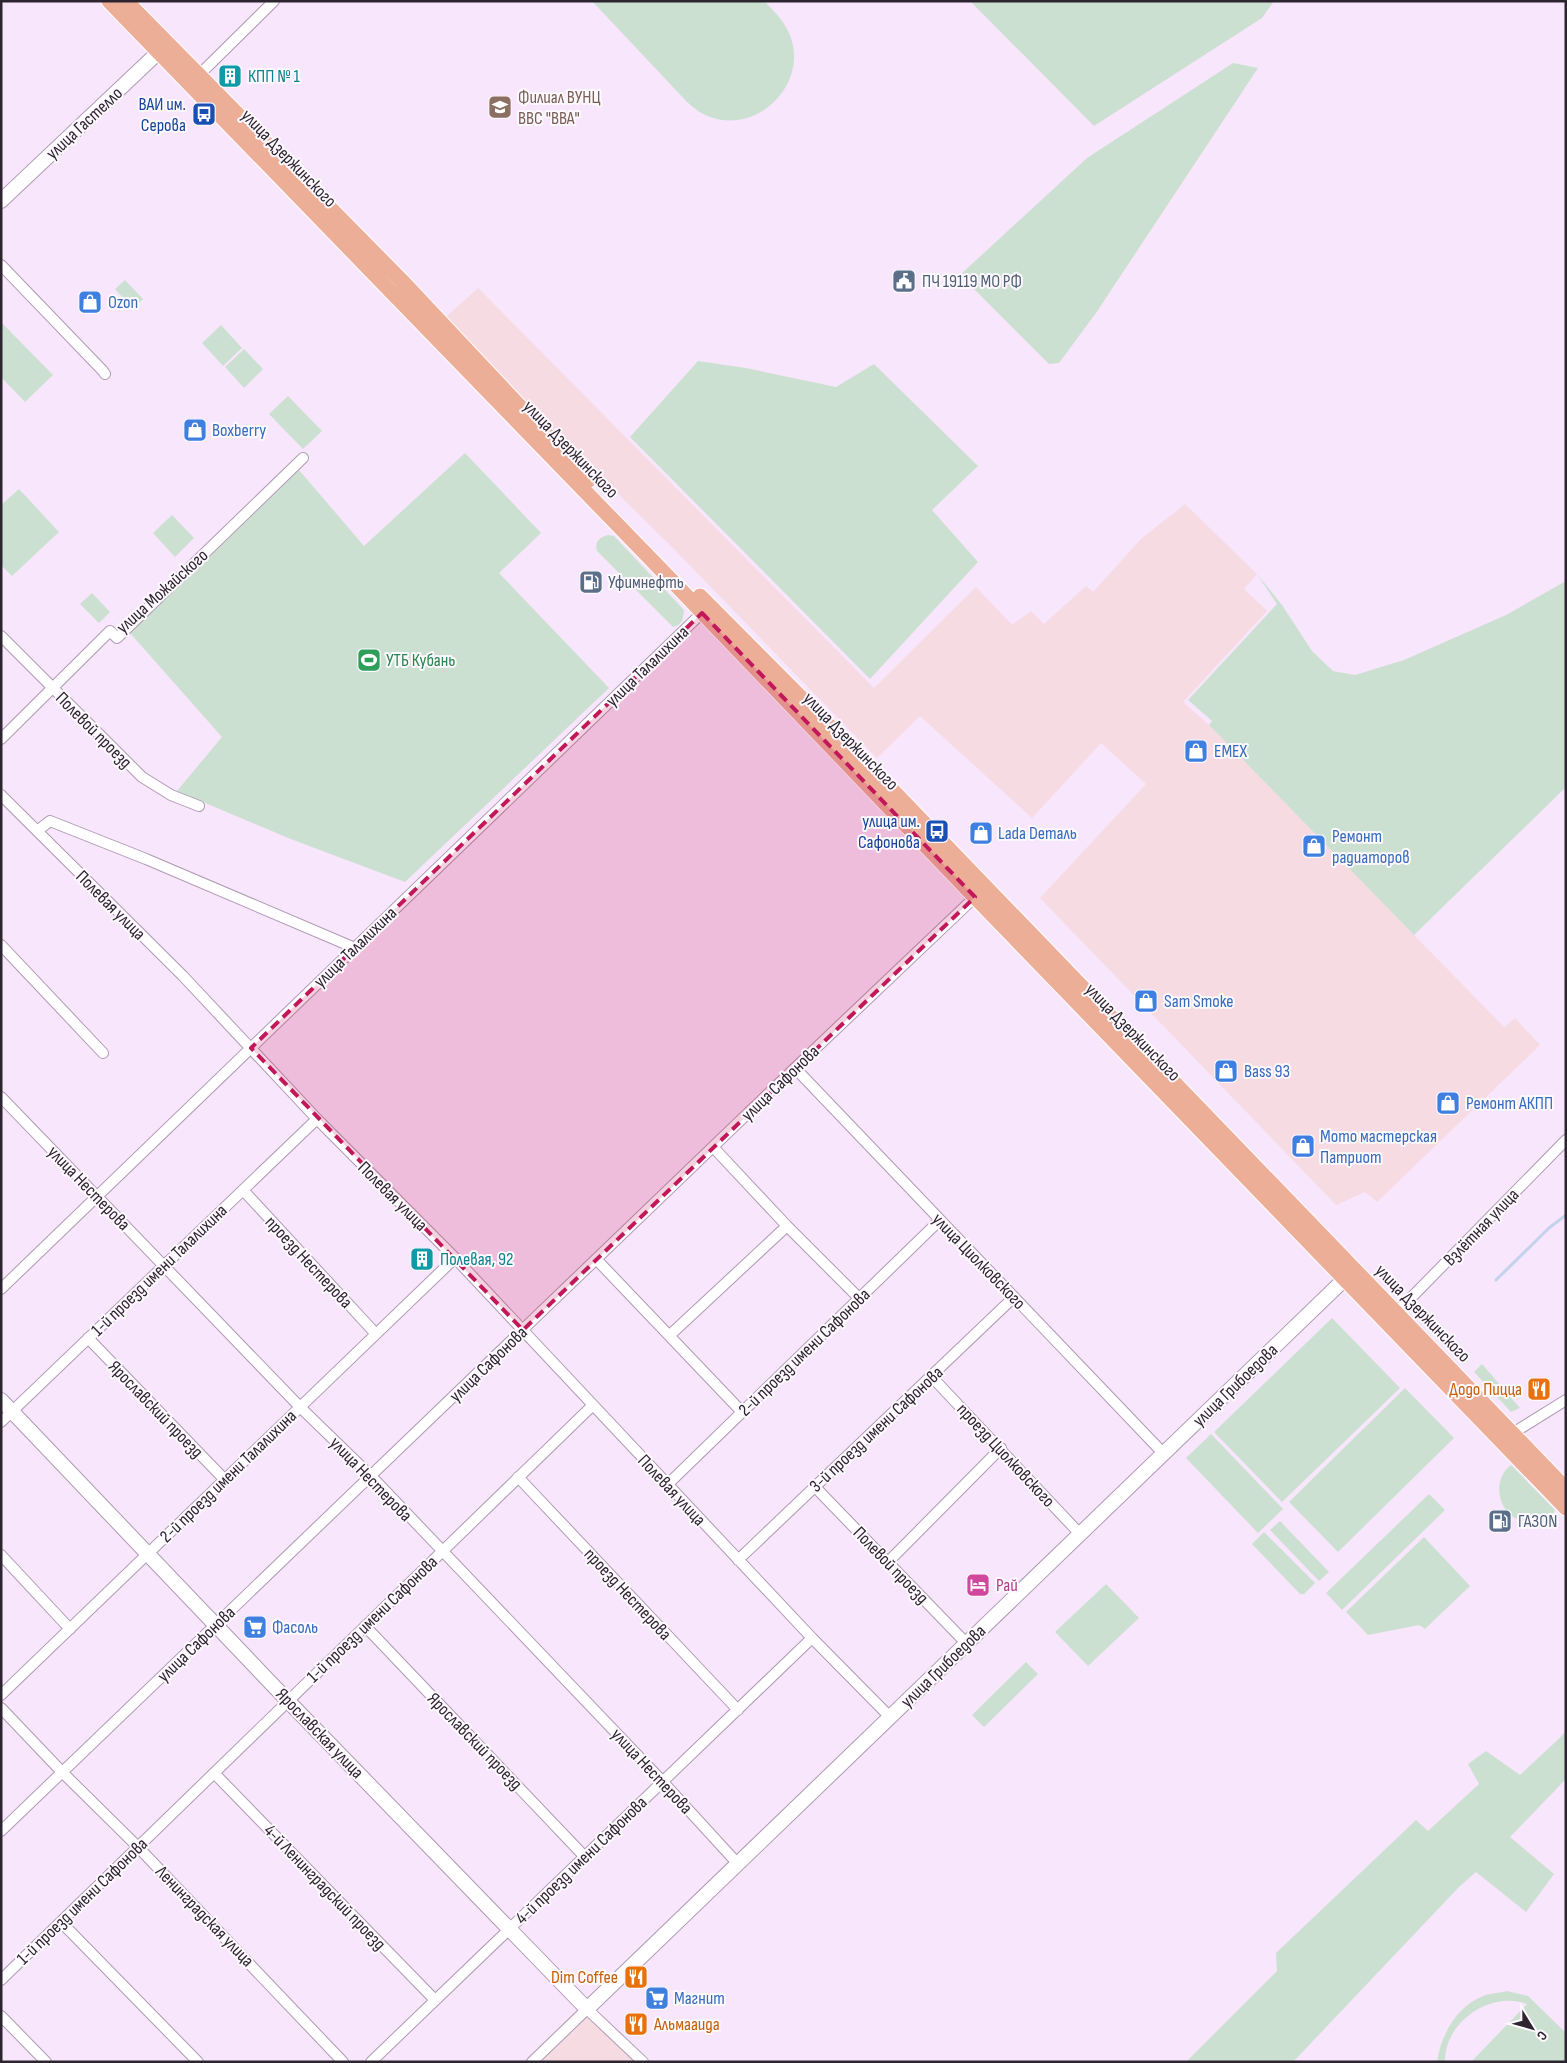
<svg xmlns="http://www.w3.org/2000/svg" width="1567" height="2063" font-family="'Sofia Sans Condensed',sans-serif">
	<style>
		.industrial { fill: #f6dbe2 }
		.green { fill: #cce0d1 }
		.lines { fill: none; stroke-linecap: round; stroke-linejoin: round }
		.stream { stroke: #c4d2ee; stroke-width: 3 }
		.street-casing { stroke: #ae99b3; stroke-width: 12 }
		.secondary-casing { stroke: #ae99b3; stroke-width: 16 }
		.primary-casing { stroke: #fff; stroke-width: 17 }
		.street { stroke: #fff; stroke-width: 10 }
		.secondary { stroke: #fff; stroke-width: 14 }
		.primary { stroke: #edae98; stroke-width: 15 }
		.marked { fill: #c2185b; fill-opacity: 0.2; stroke: #c2185b; stroke-width: 4; stroke-dasharray: 10 6; stroke-linejoin: round }
		.labels { text-anchor: middle; stroke-width: 4; stroke-linejoin: round; paint-order: stroke }
		.culture-label { font-size: 18px; fill: #0d838f; stroke: #fdf9fe; text-anchor: start }
		.education-label { font-size: 18px; fill: #785e54; stroke: #fdf9fe; text-anchor: start }
		.transit-label { font-size: 18px; fill: #164399; stroke: #fdf9fe; text-anchor: end }
		.street-label { font-size: 18px; fill: #2c242e; stroke: #fdf9fe }
		.service-label { font-size: 18px; fill: #4e5e75; stroke: #fdf9fe; text-anchor: start }
		.shop-label { font-size: 18px; fill: #366cbe; stroke: #fdf9fe; text-anchor: start }
		.leisure-label { font-size: 18px; fill: #27864d; stroke: #fdf9fe; text-anchor: start }
		.food-label { font-size: 18px; fill: #c56008; stroke: #fdf9fe; text-anchor: end }
		.hotel-label { font-size: 18px; fill: #b23c85; stroke: #fdf9fe; text-anchor: start }
	</style>
	<rect width="100%" height="100%" fill="#f8e6fc"/>
	<!-- industrial -->
	<path class="industrial" d="M478,288L874,688L976,587L1012,625L1031,611L1044,624L1086,586L1093,592L1141,539L1185,504L1257,574L1244,589L1267,611L1183,702L1209,725L1504,1027L1515,1018L1540,1045L1377,1202L1365,1192L1336,1205L1040,898L1146,784L1101,743L1032,818L920,716L877,758L672,547L549,426L446,317Z
		M582,2005L640,2062H523Z"/>
	<!-- green -->
	<path class="green" d="M592,1H764C775,12 786,23 791,38C807,86 757,134 710,117C701,114 694,108 687,102Z
		M970,1H1274L1262,18L1094,126Z
		M1233,63L1258,68L1096,313L1059,363L1049,364L960,275L1087,158Z
		M125,280L143,299L133,309L115,289Z
		M1,322L53,375L25,402L1,377Z
		M221,325L242,348L223,366L202,343Z
		M244,349L263,369L244,388L225,367Z
		M698,361L746,368L836,387L874,364L978,466L932,510L978,562L870,679L630,437Z
		M288,396L322,431L303,449L269,414Z
		M465,453L541,533L499,573L609,688L405,882L288,838L177,791L222,737L130,633L299,470L364,546Z
		M19,489L59,532L12,576L1,565V505Z
		M172,515L194,538L175,557L153,533Z
		M608,535L614,536L684,610C683,619 683,625 673,627L597,551C594,542 600,537 608,535Z
		M1257,574L1282,605L1312,651L1333,671L1355,675L1404,660L1506,615L1566,581V787L1414,935L1209,725L1212,721L1188,700L1277,604Z
		M92,593L110,612L99,623L80,604Z
		M1332,1318L1400,1388L1282,1502L1214,1432Z
		M1482,1364L1520,1408L1511,1412L1474,1372Z
		M1405,1388L1454,1438L1338,1552L1289,1502Z
		M1211,1434L1283,1509L1258,1533L1186,1458Z
		M1511,1465L1555,1510L1550,1522C1540,1523 1529,1524 1519,1520C1497,1511 1492,1479 1511,1465Z
		M1429,1494L1445,1510L1342,1610L1326,1593Z
		M1280,1521L1329,1572L1319,1581L1270,1530Z
		M1264,1532L1315,1583L1304,1594H1300L1252,1544Z
		M1424,1537L1470,1586L1425,1629L1419,1625L1368,1635L1346,1612Z
		M1106,1584L1139,1618L1088,1666L1055,1632Z
		M1026,1662L1038,1674L984,1727L972,1715Z
		M1566,1732V1779L1510,1837L1554,1874L1526,1912L1476,1872L1459,1887L1293,2062H1186L1277,1971L1276,1953L1416,1820L1428,1831L1479,1784L1468,1764L1486,1751L1520,1775Z
		M1507,1991L1528,1996L1566,2033V2062H1471L1527,2004C1491,1990 1444,2022 1445,2062H1437C1441,2035 1456,2007 1483,1996C1490,1993 1499,1993 1507,1991Z"/>
	<g class="lines">
		<!-- stream -->
		<path class="stream" d="M1496,1280L1549,1228L1566,1215"/>
		<!-- street casing -->
		<g class="street-casing">
			<path id="street" d="M196,78L274,1
				M1,265L103,371L105,374
				M1,636L142,777L171,795L199,806
				M1,739L110,631L117,638L303,458
				M1,795L183,976L317,1119L455,1258L812,1638L890,1717
				M37,831L50,821L146,859L355,948
				M1,945L103,1053
				M795,1068L1164,1454
				M1,1097L300,1407L371,1476L663,1782L738,1864
				M713,1147L787,1226L859,1298
				M243,1190L376,1334
				M596,1259L742,1412
				M1,1289L706,609
				M1395,1311L1402,1307L1566,1140
				M670,1335L787,1226
				M88,1338L225,1480
				M931,1376L1080,1534
				M1,1422L317,1119
				M1513,1433L1566,1400
				M518,1477L738,1710
				M667,1485L940,1220
				M815,1487L967,1644
				M1,1555L70,1629
				M738,1560L1014,1297
				M888,1562L1001,1448
				M365,1626L585,1857
				M1,1695L455,1258
				M1,1708L62,1772L138,1847L343,2062
				M214,1773L435,2000
				M1,1831L795,1068L975,897
				M61,1922L198,2062
				M1,1980L593,1405
				M1,2016L46,2062
				M371,2062L812,1638
				M532,2062L587,2009L643,2062"/>
		</g>
		<!-- secondary casing -->
		<g class="secondary-casing">
			<path id="secondary" d="M1,201L166,45
				M1,1400L288,1701L587,2009L1352,1272"/>
		</g>
		<!-- primary casing -->
		<g class="primary-casing">
			<path id="primary" d="M109,1L676,585L975,897L1566,1508
				M126,1L401,280L589,480
				M700,596L873,770L1566,1489"/>
		</g>
		<!-- street -->
		<use href="#street" class="street"/>
		<!-- secondary -->
		<use href="#secondary" class="secondary"/>
		<!-- primary -->
		<use href="#primary" class="primary"/>
	</g>
	<!-- marked area -->
	<path class="marked" d="M702,613L975,897L523,1330L251,1048Z"/>
	<!-- icons -->
	<defs>
		<g id="building-square" transform="scale(1.25)"><rect x="-9" y="-9" width="18" height="18" rx="4" fill="#0f9aa8" stroke="#fdf9fe"/><path d="M-4-6H4V6H1V3H-1V6H-4ZM-2.5-4.3h1.7v1.8h-1.7ZM.8-4.3h1.7v1.8H.8ZM-2.5-1h1.7V.8h-1.7ZM.8-1h1.7V.8H.8Z" fill="#fff"/></g>
		<g id="university-square" transform="scale(1.25)"><rect x="-9" y="-9" width="18" height="18" rx="4" fill="#8d6e63" stroke="#fdf9fe"/><path d="M0-5L7-2L0 1L-7-2ZM-4 1L0 2.5L4 1V4Q0 6-4 4Z" fill="#fff"/></g>
		<g id="bus-square" transform="scale(1.25)"><rect x="-9" y="-9" width="18" height="18" rx="4" fill="#1a4fb4" stroke="#fdf9fe"/><path d="M-5-6H5V4H4V6H2V4H-2V6H-4V4H-5ZM-3.5-4V0h7V-4ZM-3.5 1.2v1.5H-2V1.2ZM2 1.2v1.5H3.5V1.2Z" fill="#fff"/></g>
		<g id="civic-square" transform="scale(1.25)"><rect x="-9" y="-9" width="18" height="18" rx="4" fill="#5c6f8a" stroke="#fdf9fe"/><path d="M-.6-6.5H3V-4.5H.6V-3L4-1V1h2V6H-6V1h2V-1L-.6-3ZM-1.2 2.5V6h2.4V2.5Z" fill="#fff"/></g>
		<g id="shop-square" transform="scale(1.25)"><rect x="-9" y="-9" width="18" height="18" rx="4" fill="#3f7fe0" stroke="#fdf9fe"/><path d="M-5-2.5h2.3a2.7 3.5 0 0 1 5.4 0H5L5.5 6h-11ZM-1.5-2.5h3a1.5 2.3 0 0 0-3 0Z" fill="#fff"/></g>
		<g id="fuel-square" transform="scale(1.25)"><rect x="-9" y="-9" width="18" height="18" rx="4" fill="#5c6f8a" stroke="#fdf9fe"/><path d="M-5.5-6h7V0h2V4h1.3V-2.5L3-4.5l.8-.8L6-3V5H2.5V1h-1V6h-7ZM-4.2-4.7v3.2H.2V-4.7Z" fill="#fff"/></g>
		<g id="stadium-square" transform="scale(1.25)"><rect x="-9" y="-9" width="18" height="18" rx="4" fill="#2e9e5b" stroke="#fdf9fe"/><path d="M0-5a6.5 5 0 1 0 0 10a6.5 5 0 1 0 0-10ZM-3.5-1.8h7v3.6h-7Z" fill="#fff"/></g>
		<g id="restaurant-square" transform="scale(1.25)"><rect x="-9" y="-9" width="18" height="18" rx="4" fill="#e8710a" stroke="#fdf9fe"/><path d="M-5-6h1v4h1v-4h1v4h1v-4h1v5L-1.5 .5V6h-2V.5L-5-1ZM5-6V6H3V1.5H1.5Q1.5-4 5-6Z" fill="#fff"/></g>
		<g id="hotel-square" transform="scale(1.25)"><rect x="-9" y="-9" width="18" height="18" rx="4" fill="#d1479c" stroke="#fdf9fe"/><path d="M-6-4.5h1.5V1H6V5H4.5V3h-9V5H-6ZM-4 0a1.8 1.8 0 1 1 3.6 0ZM.5 0V-2.5h3Q6-2.5 6 0Z" fill="#fff"/></g>
		<g id="supermarket-square" transform="scale(1.25)"><rect x="-9" y="-9" width="18" height="18" rx="4" fill="#3f7fe0" stroke="#fdf9fe"/><path d="M-6-5.5h2.5l.6 2H6L4.5 2H-2.5L-4.4-4H-6ZM-1.5 3.2a1.3 1.3 0 1 0 .1 0ZM3 3.2a1.3 1.3 0 1 0 .1 0Z" fill="#fff"/></g>
	</defs>
	<g fill-rule="evenodd">
		<use href="#building-square" x="230" y="76"/>
		<use href="#university-square" x="500" y="107"/>
		<use href="#bus-square" x="204" y="114"/>
		<use href="#civic-square" x="904" y="281"/>
		<use href="#shop-square" x="90" y="302"/>
		<use href="#shop-square" x="195" y="430"/>
		<use href="#fuel-square" x="591" y="582"/>
		<use href="#stadium-square" x="369" y="660"/>
		<use href="#shop-square" x="1196" y="751"/>
		<use href="#bus-square" x="937" y="831"/>
		<use href="#shop-square" x="981" y="833"/>
		<use href="#shop-square" x="1314" y="846"/>
		<use href="#shop-square" x="1146" y="1001"/>
		<use href="#shop-square" x="1226" y="1071"/>
		<use href="#shop-square" x="1448" y="1103"/>
		<use href="#shop-square" x="1303" y="1146"/>
		<use href="#building-square" x="422" y="1259"/>
		<use href="#restaurant-square" x="1539" y="1389"/>
		<use href="#fuel-square" x="1500" y="1521"/>
		<use href="#hotel-square" x="978" y="1585"/>
		<use href="#supermarket-square" x="255" y="1627"/>
		<use href="#restaurant-square" x="636" y="1977"/>
		<use href="#supermarket-square" x="657" y="1998"/>
		<use href="#restaurant-square" x="636" y="2024"/>
	</g>
	<g class="labels">
		<!-- culture labels -->
		<g class="culture-label">
			<text x="248" y="82">КПП № 1</text>
			<text x="440" y="1265">Полевая, 92</text>
		</g>
		<!-- education labels -->
		<g class="education-label">
			<text x="518" y="103">Филиал ВУНЦ<tspan x="518" dy="21">ВВС "ВВА"</tspan></text>
		</g>
		<!-- transit labels -->
		<g class="transit-label">
			<text x="186" y="110">ВАИ им.<tspan x="186" dy="21">Серова</tspan></text>
			<text x="920" y="827">улица им.<tspan x="920" dy="21">Сафонова</tspan></text>
		</g>
		<!-- street labels -->
		<g class="street-label">
			<text transform="translate(84 123) rotate(-43)" y="6">улица Гастелло</text>
			<text transform="translate(289 158) rotate(46)" y="6">улица Дзержинского</text>
			<text transform="translate(571 449) rotate(46)" y="6">улица Дзержинского</text>
			<text transform="translate(162 591) rotate(-42)" y="6">улица Можайского</text>
			<text transform="translate(647 666) rotate(-44)" y="6">улица Талалихина</text>
			<text transform="translate(94 730) rotate(45)" y="6">Полевой проезд</text>
			<text transform="translate(851 741) rotate(46)" y="6">улица Дзержинского</text>
			<text transform="translate(111 905) rotate(45)" y="6">Полевая улица</text>
			<text transform="translate(355 947) rotate(-44)" y="6">улица Талалихина</text>
			<text transform="translate(1133 1032) rotate(46)" y="6">улица Дзержинского</text>
			<text transform="translate(780 1083) rotate(-44)" y="6">улица Сафонова</text>
			<text transform="translate(89 1188) rotate(46)" y="6">улица Нестерова</text>
			<text transform="translate(393 1196) rotate(45)" y="6">Полевая улица</text>
			<text transform="translate(1481 1227) rotate(-46)" y="6">Взлётная улица</text>
			<text transform="translate(979 1261) rotate(46)" y="6">улица Циолковского</text>
			<text transform="translate(309 1262) rotate(47)" y="6">проезд Нестерова</text>
			<text transform="translate(159 1270) rotate(-44)" y="6">1-й проезд имени Талалихина</text>
			<text transform="translate(1423 1313) rotate(46)" y="6">улица Дзержинского</text>
			<text transform="translate(804 1352) rotate(-44)" y="6">2-й проезд имени Сафонова</text>
			<text transform="translate(488 1364) rotate(-44)" y="6">улица Сафонова</text>
			<text transform="translate(1235 1385) rotate(-44)" y="6">улица Грибоедова</text>
			<text transform="translate(156 1409) rotate(46)" y="6">Ярославский проезд</text>
			<text transform="translate(876 1429) rotate(-43)" y="6">3-й проезд имени Сафонова</text>
			<text transform="translate(1006 1455) rotate(47)" y="6">проезд Циолковского</text>
			<text transform="translate(228 1476) rotate(-44)" y="6">2-й проезд имени Талалихина</text>
			<text transform="translate(371 1479) rotate(46)" y="6">улица Нестерова</text>
			<text transform="translate(672 1490) rotate(47)" y="6">Полевая улица</text>
			<text transform="translate(891 1565) rotate(46)" y="6">Полевой проезд</text>
			<text transform="translate(628 1594) rotate(47)" y="6">проезд Нестерова</text>
			<text transform="translate(372 1619) rotate(-44)" y="6">1-й проезд имени Сафонова</text>
			<text transform="translate(196 1644) rotate(-44)" y="6">улица Сафонова</text>
			<text transform="translate(943 1666) rotate(-44)" y="6">улица Грибоедова</text>
			<text transform="translate(320 1733) rotate(46)" y="6">Ярославская улица</text>
			<text transform="translate(475 1741) rotate(46)" y="6">Ярославский проезд</text>
			<text transform="translate(652 1771) rotate(47)" y="6">улица Нестерова</text>
			<text transform="translate(581 1860) rotate(-44)" y="6">4-й проезд имени Сафонова</text>
			<text transform="translate(325 1887) rotate(46)" y="6">4-й Ленинградский проезд</text>
			<text transform="translate(82 1901) rotate(-44)" y="6">1-й проезд имени Сафонова</text>
			<text transform="translate(205 1916) rotate(46)" y="6">Ленинградская улица</text>
		</g>
		<!-- service labels -->
		<g class="service-label">
			<text x="922" y="287">ПЧ 19119 МО РФ</text>
			<text x="608" y="588">Уфимнефть</text>
			<text x="1518" y="1527">ГАЗON</text>
		</g>
		<!-- shop labels -->
		<g class="shop-label">
			<text x="108" y="308">Ozon</text>
			<text x="212" y="436">Boxberry</text>
			<text x="1214" y="757">EMEX</text>
			<text x="998" y="839">Lada Dеталь</text>
			<text x="1332" y="842">Ремонт<tspan x="1332" dy="21">радиаторов</tspan></text>
			<text x="1164" y="1007">Sam Smoke</text>
			<text x="1244" y="1077">Bass 93</text>
			<text x="1466" y="1109">Ремонт АКПП</text>
			<text x="1320" y="1142">Мото мастерская<tspan x="1320" dy="21">Патриот</tspan></text>
			<text x="272" y="1633">Фасоль</text>
			<text x="674" y="2004">Магнит</text>
		</g>
		<!-- leisure labels -->
		<g class="leisure-label">
			<text x="386" y="666">УТБ Кубань</text>
		</g>
		<!-- food labels -->
		<g class="food-label">
			<text x="1522" y="1395">Додо Пицца</text>
			<text x="618" y="1983">Dim Coffee</text>
			<text x="654" y="2030" text-anchor="start">Альмааида</text>
		</g>
		<!-- hotel labels -->
		<g class="hotel-label">
			<text x="996" y="1591">Рай</text>
		</g>
	</g>
	<!-- border -->
	<rect width="1567" height="2063" fill="none" stroke="#2c242e" stroke-width="5"/>
	<!-- north arrow -->
	<g transform="translate(1532 2028) rotate(127)" stroke="#fdf9fe" stroke-width="4" paint-order="stroke">
	<path d="M0-4L9 19L0 12L-9 19Z" fill="#2c242e"/>
	<text y="-8" font-size="14" font-weight="bold" text-anchor="middle" fill="#2c242e">С</text>
	</g>
</svg>
